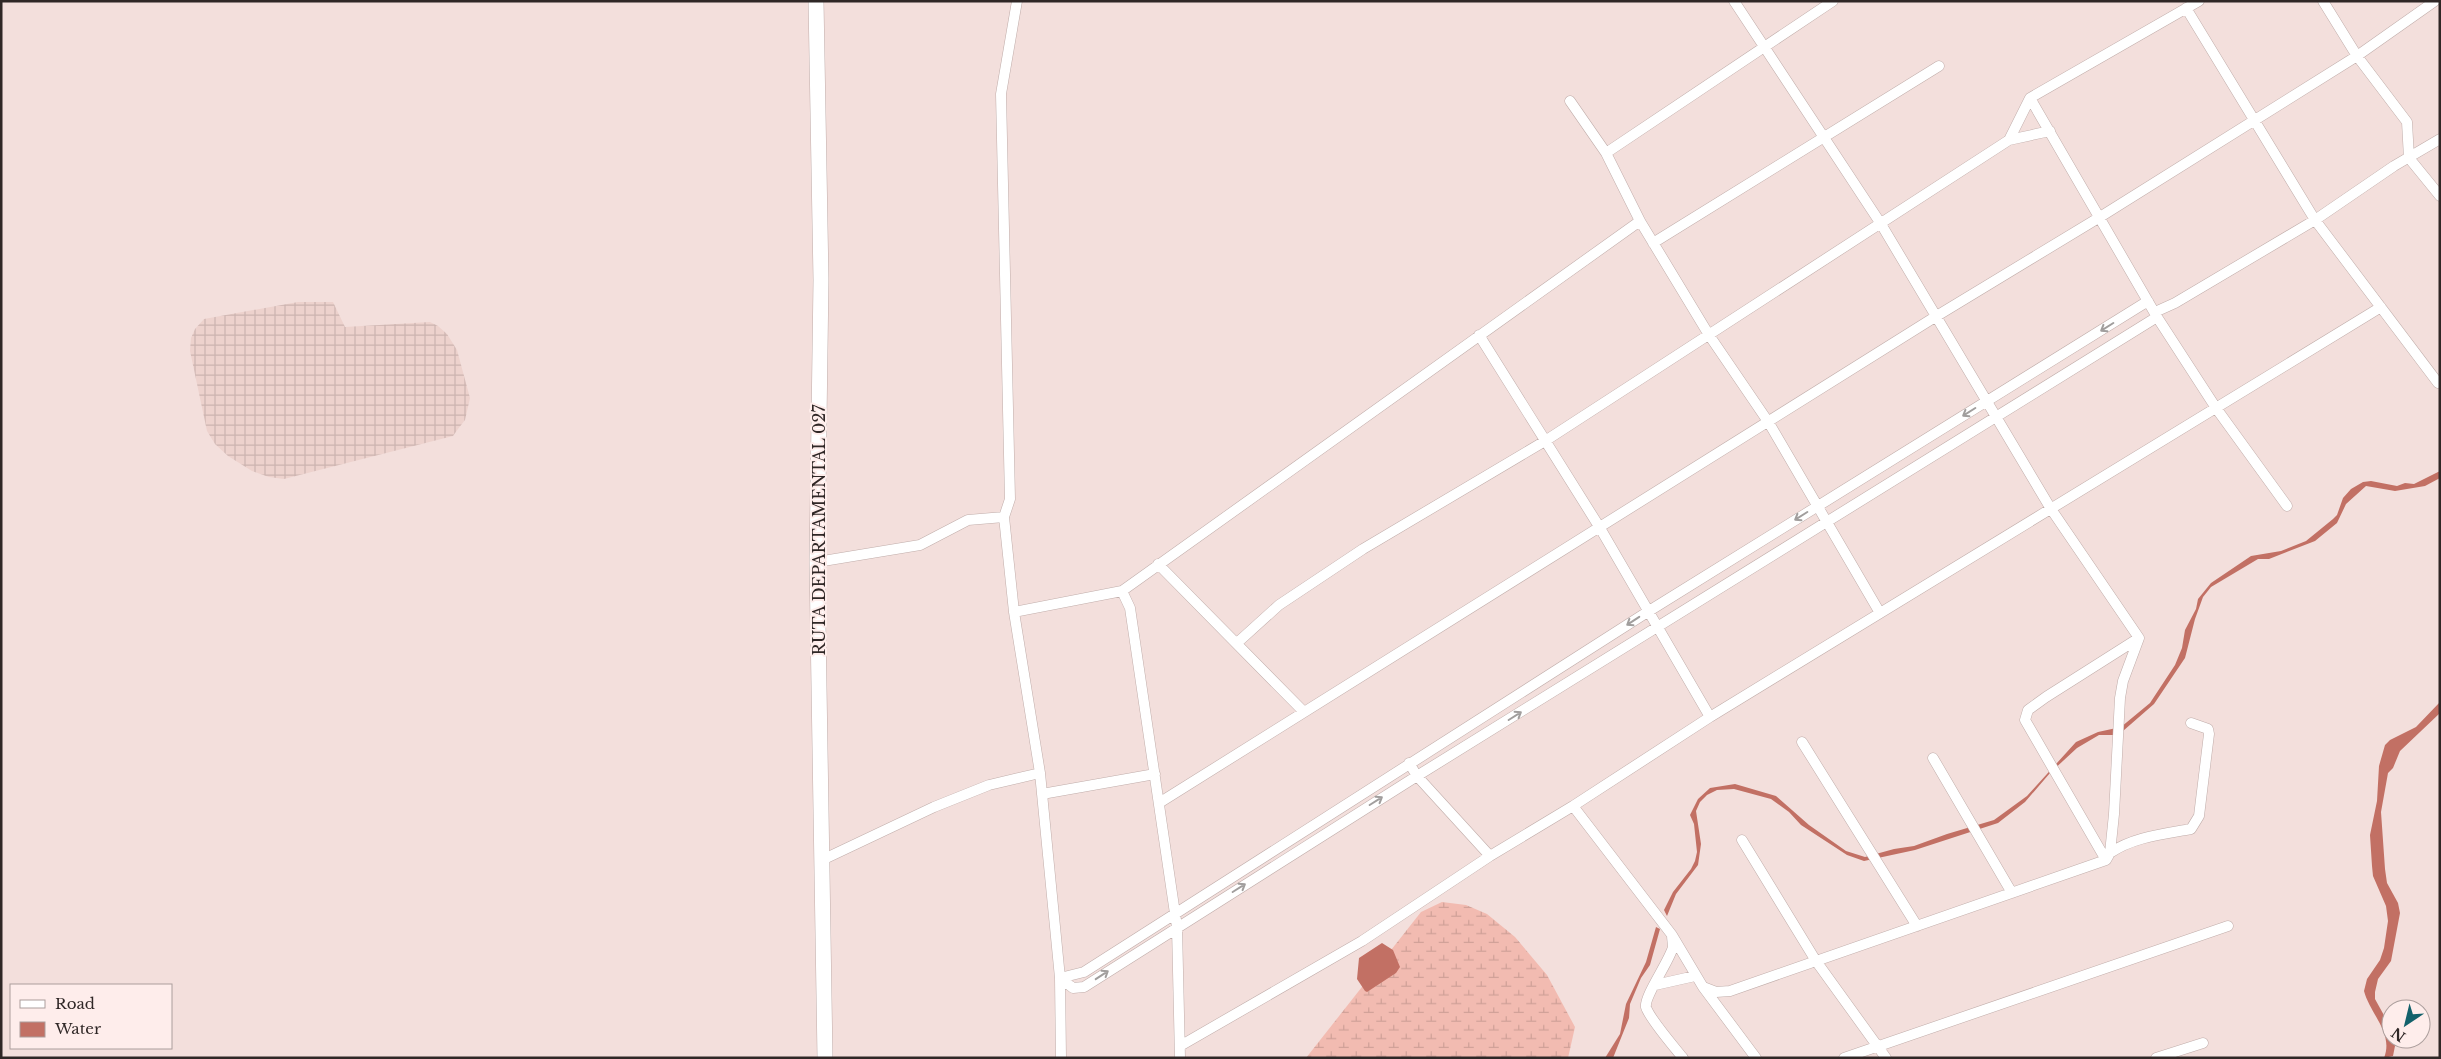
<svg xmlns="http://www.w3.org/2000/svg" width="2441" height="1059" font-family="'Libre Baskerville',serif">
	<style>
		.industrial { fill: url(#industrial-grid) }
		.wetland { fill: url(#wetland-marsh) }
		.water { fill: #c27064 }
		.lines { fill: none; stroke-linecap: round; stroke-linejoin: round }
		.street-casing { stroke: #c0adaa; stroke-width: 11 }
		.primary-casing { stroke: #c0adaa; stroke-width: 16 }
		.street { stroke: #fff; stroke-width: 10 }
		.primary { stroke: #fff; stroke-width: 15 }
		.oneway { stroke: #a19e9d }
		.labels { text-anchor: middle; stroke-width: 4; stroke-linejoin: round; paint-order: stroke }
		.street-label { font-size: 16px; fill: #2f2726; stroke: #feedeb }
	</style>
	<defs>
		<pattern id="industrial-grid" width="8" height="8" patternUnits="userSpaceOnUse" patternTransform="scale(1.25)"><rect width="8" height="8" fill="#edd2cd"/><path d="M0 4h8M4 0v8" fill="none" stroke="#ccb4b0"/></pattern>
		<pattern id="wetland-marsh" width="20" height="14" patternUnits="userSpaceOnUse" patternTransform="scale(1.25)"><rect width="20" height="14" fill="#f2bbb1"/><path d="M1 5h8M5 5V1M11 12h8M15 12V8" fill="none" stroke="#d0a198"/></pattern>
	</defs>
	<rect width="100%" height="100%" fill="#f3dfdc"/>
	<!-- industrial -->
	<path class="industrial" d="M298,302H333L345,327L430,322L438,326L447,334L457,350L470,398L465,420L458,429L453,436L284,479L269,477L252,471L228,456L215,444L207,431L190,351L191,338L195,329L204,319Z"/>
	<!-- wetland -->
	<path class="wetland" d="M1442,902L1466,905L1487,914L1515,937L1547,975L1575,1027L1568,1058H1306L1421,912Z"/>
	<!-- water -->
	<path class="water" d="M2440,471V478L2425,486L2395,491L2366,486L2346,504L2337,523L2315,541L2269,559H2258L2211,587L2203,597L2195,619L2185,658L2154,704L2123,731L2113,735H2099L2077,748L2050,773L2025,802L1998,823L1915,850L1864,861L1847,855L1801,825L1789,812L1771,799L1734,789L1717,790L1707,795L1700,802L1696,811L1701,844L1698,865L1676,894L1667,916L1664,910L1673,892L1691,869L1695,861L1697,852L1694,824L1690,815L1698,799L1710,788L1735,784L1776,796L1809,825L1846,851L1865,857L1894,849L1914,846L1947,834L1994,820L2027,796L2076,742L2098,732L2121,727L2150,703L2175,665L2182,648L2185,630L2196,609L2198,599L2211,583L2251,556L2281,551L2306,541L2333,519L2337,515L2343,498L2351,489L2363,482L2371,481L2397,486L2405,483L2414,484Z
		M2440,702V713L2400,751L2393,768L2388,773L2381,812L2385,869L2387,883L2398,903L2400,913L2391,961L2378,979L2375,992V999L2391,1028V1039L2396,1041L2393,1056L2384,1058C2394,1033 2370,1014 2364,991L2367,979L2380,960L2384,948L2388,921L2386,906L2373,876L2372,866L2370,835L2377,801L2379,766L2385,745L2390,740L2416,727Z
		M1656,927L1660,929L1650,965L1641,978L1630,1004L1629,1018L1613,1058H1605L1620,1034L1626,1004L1646,962Z
		M1382,943L1393,950L1400,967L1396,973L1367,992L1365,991L1357,979L1359,958Z"/>
	<g class="lines">
		<!-- street casing -->
		<g class="street-casing">
			<path id="street" d="M1833,1L1606,153L1640,221L1709,335L1769,423L1880,613
				M2323,1L2357,56L2407,122L2409,158L2440,196
				M2186,8L2315,220L2438,383
				M2030,98L2199,1
				M1570,101L1606,153
				M2009,140L2030,98L2157,317L2216,408L2287,506
				M1653,243L1939,66
				M2155,312L2175,303L2315,220L2394,166L2440,139
				M1479,335L1600,528L1710,717
				M1004,517L1010,499L1001,94L1017,1
				M817,562L920,545L968,520L1004,517L1014,612L1040,773
				M1158,564L1304,712
				M1122,591L1130,608L1177,927L1180,1058
				M1014,612L1122,591L1640,221
				M1237,643L1279,605L1363,549L1545,441L2009,140L2050,131
				M1802,742L1917,926
				M1933,758L2012,893
				M1409,763L1417,776L1490,856L1573,806L1710,717L2381,307
				M1042,794L1155,774
				M1159,803L1935,317L2100,217L2357,56L2435,1
				M1573,806L1672,935C1672,939 1673,944 1673,947C1669,962 1644,996 1646,1007C1649,1018 1675,1048 1683,1058
				M1742,840L1816,961L1886,1058
				M2110,853C2133,837 2164,834 2191,829L2199,816L2209,734L2208,729L2191,723
				M822,860L934,807L989,785L1040,773L1060,978L1061,1058
				M2106,860L2025,720L2028,710L2046,697L2139,638
				M1672,935L1703,987L1716,992L1730,991L2106,860L2110,853L2114,814L2120,698L2123,681L2139,638L2051,509L1881,224L1734,1
				M1060,978L1073,988L1084,987L1417,776L2157,317
				M1060,978L1084,972L1649,611L2148,301
				M1655,985L1695,976
				M1703,987L1756,1058
				M1180,1046L1362,941L1490,856
				M1844,1058L2228,926
				M2156,1058L2203,1043"/>
		</g>
		<!-- primary casing -->
		<g class="primary-casing">
			<path id="primary" d="M816,1L821,280L817,562L825,1058"/>
		</g>
		<!-- street -->
		<use href="#street" class="street"/>
		<!-- primary -->
		<use href="#primary" class="primary"/>
	</g>
	<!-- one-way arrows -->
	<defs><path id="oneway-shaft" d="M-6 0H5M1.5-3L5.5 0L1.5 3" fill="none" stroke-width="1.6" stroke-linecap="round" stroke-linejoin="round" transform="scale(1.25)"/></defs>
	<g class="oneway">
		<use href="#oneway-shaft" transform="translate(2107 327) rotate(148)"/>
		<use href="#oneway-shaft" transform="translate(1969 412) rotate(148)"/>
		<use href="#oneway-shaft" transform="translate(1801 516) rotate(148)"/>
		<use href="#oneway-shaft" transform="translate(1633 621) rotate(147)"/>
		<use href="#oneway-shaft" transform="translate(1515 716) rotate(-32)"/>
		<use href="#oneway-shaft" transform="translate(1376 801) rotate(-32)"/>
		<use href="#oneway-shaft" transform="translate(1239 888) rotate(-32)"/>
		<use href="#oneway-shaft" transform="translate(1102 975) rotate(-33)"/>
	</g>
	<g class="labels">
		<!-- street labels -->
		<g class="street-label">
			<text transform="translate(819 530) rotate(-90)" y="6">RUTA DEPARTAMENTAL 027</text>
		</g>
	</g>
	<!-- border -->
	<rect width="2441" height="1059" fill="none" stroke="#2f2726" stroke-width="5"/>
	<!-- legend -->
	<rect x="10" y="984" width="162" height="65" fill="#feedeb" stroke="#ab9e9c"/>
	<rect x="20" y="1000" width="25" height="8" fill="#ffffff" stroke="#ab9e9c"/>
	<text x="55" y="1009" font-size="15" fill="#2f2726">Road</text>
	<rect x="20" y="1022" width="25" height="15" fill="#c27064" stroke="#ab9e9c"/>
	<text x="55" y="1034" font-size="15" fill="#2f2726">Water</text>
	<!-- north arrow -->
	<g transform="translate(2406 1024) rotate(215)"><circle r="24" fill="#feedeb" stroke="#ab9e9c"/>
	<path d="M0-4L9 19L0 12L-9 19Z" fill="#13616b"/>
	<text y="-8" font-size="14" font-weight="bold" text-anchor="middle" fill="#2f2726">N</text>
	</g>
</svg>
